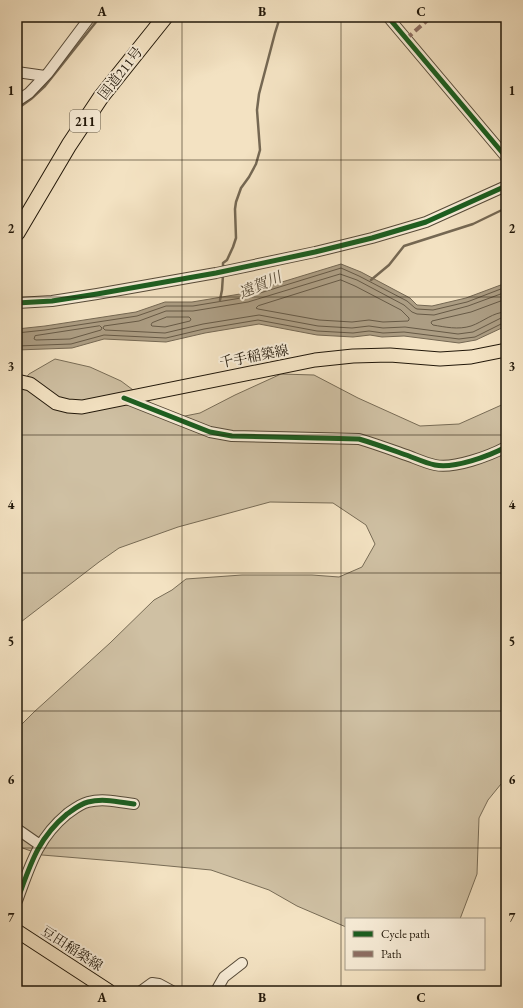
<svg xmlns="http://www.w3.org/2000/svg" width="523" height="1008" font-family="'EB Garamond','Noto Serif JP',serif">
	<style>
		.green { fill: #cfc0a3; stroke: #786c56 }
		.water { fill: #ac9d83; stroke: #756853 }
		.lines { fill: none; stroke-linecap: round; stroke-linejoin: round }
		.shore { stroke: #675a46; stroke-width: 1 }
		.stream { stroke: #756853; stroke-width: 2.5 }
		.minor-casing { stroke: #564a38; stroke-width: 12 }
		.major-casing { stroke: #22180a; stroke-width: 15 }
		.highway-casing { stroke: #22180a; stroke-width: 17 }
		.minor { stroke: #f7ecd7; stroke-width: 10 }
		.major { stroke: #f3e2c2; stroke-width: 13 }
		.highway { stroke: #f3e2c2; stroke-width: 15 }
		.quiet { stroke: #8d6e63; stroke-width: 4; stroke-dasharray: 8 4; stroke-linecap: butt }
		.cycleway-casing { stroke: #f7ecd7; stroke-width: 8 }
		.cycleway { stroke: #1b5e20; stroke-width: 5 }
		.grid { fill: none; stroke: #22180a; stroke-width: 1; stroke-opacity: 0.55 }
		.labels { text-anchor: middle; stroke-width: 4; stroke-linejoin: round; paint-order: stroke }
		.shield { fill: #f7ecd7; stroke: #625848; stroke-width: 1 }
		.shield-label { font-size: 13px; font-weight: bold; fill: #22180a }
		.street-label { font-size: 14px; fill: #22180a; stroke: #f7ecd7 }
		.water-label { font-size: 15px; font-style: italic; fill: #594d3a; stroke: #f7ecd7 }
		.neatline { fill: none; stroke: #22180a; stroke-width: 1.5 }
		.grid-label { font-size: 13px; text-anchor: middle; font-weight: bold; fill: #22180a }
	</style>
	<rect width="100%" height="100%" fill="#f3e2c2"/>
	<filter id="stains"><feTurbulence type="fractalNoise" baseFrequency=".005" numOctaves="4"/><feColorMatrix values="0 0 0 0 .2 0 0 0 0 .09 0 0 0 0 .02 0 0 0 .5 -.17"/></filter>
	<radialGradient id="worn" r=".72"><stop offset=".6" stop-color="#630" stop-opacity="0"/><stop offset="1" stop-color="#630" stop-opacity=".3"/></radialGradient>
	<!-- green -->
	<path class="green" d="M55,359L90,367L121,381L156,407L180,417L200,413L235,395L281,374L314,375L358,398L420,426L459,424L506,403V780L501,784L488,800L479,818L477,874L460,919H346V927L297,906L269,890L211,870L127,862L42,855L17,846V729L34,712L110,643L154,600L172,590L186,579L242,575H312L339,577L362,567L375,544L366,525L333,503L270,502L178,527L119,548L99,562L17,625V389L29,374Z"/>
	<!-- water -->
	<path class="water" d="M341,264L361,272L410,298L417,305L432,306L466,298L506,283V326L476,340L459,343L404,336L382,337L370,335L353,337L317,335L259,324L205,333L166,342L104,339L72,348L17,350V329L45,326L136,312L165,302H192L246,293Z"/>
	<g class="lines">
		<!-- shore -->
		<path class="shore" d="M341,280L355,286L401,310L409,318V320L408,321L383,322L369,320L352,322L319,320L258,309L256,308L258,306Z
			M506,292L468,306L434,315L417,314L412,312L404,305L357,280L340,274L248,302L193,311H166L139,321L104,326L103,328L105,330L165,333L203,324L259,315L318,326L352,328L369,326L383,328L405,327L458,334L473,332L501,318H506
			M506,299L471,312L432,321L431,323L433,325C445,327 458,330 471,326C483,322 493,312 506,312
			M167,317H189L191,319L190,321L165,327L152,326L151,325L152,323Z
			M100,326L102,328L101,330L70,339L36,340L34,339L35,336Z
			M17,333L45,330L137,316L166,306H193L247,297L341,268L359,276L407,301L415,308L417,309L433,310L467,302L506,287
			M17,346L71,344L104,335L166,338L204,329L258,320L317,331L353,333L369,331L383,333L404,332L459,339L475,337L503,323H506"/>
		<!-- stream -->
		<path class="stream" d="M17,109L31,99L45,86L100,17
			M223,270V263L227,260L233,247L236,238L235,209L236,202L241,188L249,177L256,164L260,150L257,110L259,94L275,33L280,17
			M371,280L389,265L404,246L473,224L506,208
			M220,300L222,290L223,275"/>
		<!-- minor casing -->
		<g class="minor-casing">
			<path id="minor" d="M388,17L506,157
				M17,72L45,76
				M17,101L29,93L48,73L90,17
				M17,303L52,301L97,294L216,273L315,252L372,238L426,222L506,186
				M124,398L210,432L232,436L359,439C376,444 392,450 409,456C417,459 426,463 435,465C454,469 489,456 506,447
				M17,829L40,845
				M17,901C30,866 37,839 67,814C74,809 80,804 88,802C103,798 119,802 134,804
				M141,991L152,983L159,984L172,991
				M216,991L224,977L242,963"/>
		</g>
		<!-- major casing -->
		<g class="major-casing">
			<path id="major" d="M17,381L30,384L56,403L68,406L82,407L315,360L353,356L390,355L440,359L471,357L506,350
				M17,931L109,991"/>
		</g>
		<!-- highway casing -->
		<g class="highway-casing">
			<path id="highway" d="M17,233L69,145L101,97L165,17"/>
		</g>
		<!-- minor -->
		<use href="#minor" class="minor"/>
		<!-- major -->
		<use href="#major" class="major"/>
		<!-- highway -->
		<use href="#highway" class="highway"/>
		<!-- quiet -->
		<path class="quiet" d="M406,39L431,17"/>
		<!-- cycleway casing -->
		<g class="cycleway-casing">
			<path id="cycleway" d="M388,17L506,157
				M17,303L52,301L97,294L216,273L315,252L372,238L426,222L506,186
				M124,398L210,432L232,436L359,439C376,444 392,450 409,456C417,459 426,463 435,465C454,469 489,456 506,447
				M17,901C30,866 37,839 67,814C74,809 80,804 88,802C103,798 119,802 134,804"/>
		</g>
		<!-- cycleway -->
		<use href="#cycleway" class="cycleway"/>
	</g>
	<!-- grid -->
	<path class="grid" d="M182,17V991M341,17V991M17,160H506M17,297H506M17,435H506M17,573H506M17,711H506M17,848H506"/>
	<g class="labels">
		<!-- shield labels -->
		<rect class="shield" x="70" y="110" width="30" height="22" rx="3"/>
		<g class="shield-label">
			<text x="85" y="126">211</text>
		</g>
		<!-- street labels -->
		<g class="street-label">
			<text transform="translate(120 73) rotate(-52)" y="5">国道211号</text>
			<text transform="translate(254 356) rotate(-11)" y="5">千手稲築線</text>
			<text transform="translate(72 948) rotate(33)" y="5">豆田稲築線</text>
		</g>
		<!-- water labels -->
		<g class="water-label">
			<text transform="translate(260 285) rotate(-23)" y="5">遠賀川</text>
		</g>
	</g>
	<!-- margin -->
	<rect width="523" height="1008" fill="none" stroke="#f3e2c2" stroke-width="44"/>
	<!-- legend -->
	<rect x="345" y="918" width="140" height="52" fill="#f7ecd7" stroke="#a29785"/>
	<rect x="353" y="931" width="20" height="6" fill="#1b5e20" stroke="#a29785"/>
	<text x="381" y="938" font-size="12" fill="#22180a">Cycle path</text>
	<rect x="353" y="951" width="20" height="6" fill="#8d6e63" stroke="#a29785"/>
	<text x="381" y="958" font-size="12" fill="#22180a">Path</text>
	<rect x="22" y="22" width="479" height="964" class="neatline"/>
	<g class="grid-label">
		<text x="102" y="16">A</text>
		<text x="262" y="16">B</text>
		<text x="421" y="16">C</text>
		<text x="11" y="95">1</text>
		<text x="512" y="95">1</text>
		<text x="11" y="233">2</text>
		<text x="512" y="233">2</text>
		<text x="11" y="371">3</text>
		<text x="512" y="371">3</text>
		<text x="11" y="509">4</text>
		<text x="512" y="509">4</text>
		<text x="11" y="646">5</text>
		<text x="512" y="646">5</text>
		<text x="11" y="784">6</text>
		<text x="512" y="784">6</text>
		<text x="11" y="922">7</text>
		<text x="512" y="922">7</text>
		<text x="102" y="1002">A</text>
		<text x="262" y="1002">B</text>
		<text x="421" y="1002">C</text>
	</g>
	<rect width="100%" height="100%" filter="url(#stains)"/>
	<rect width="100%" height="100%" fill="url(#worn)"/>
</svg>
